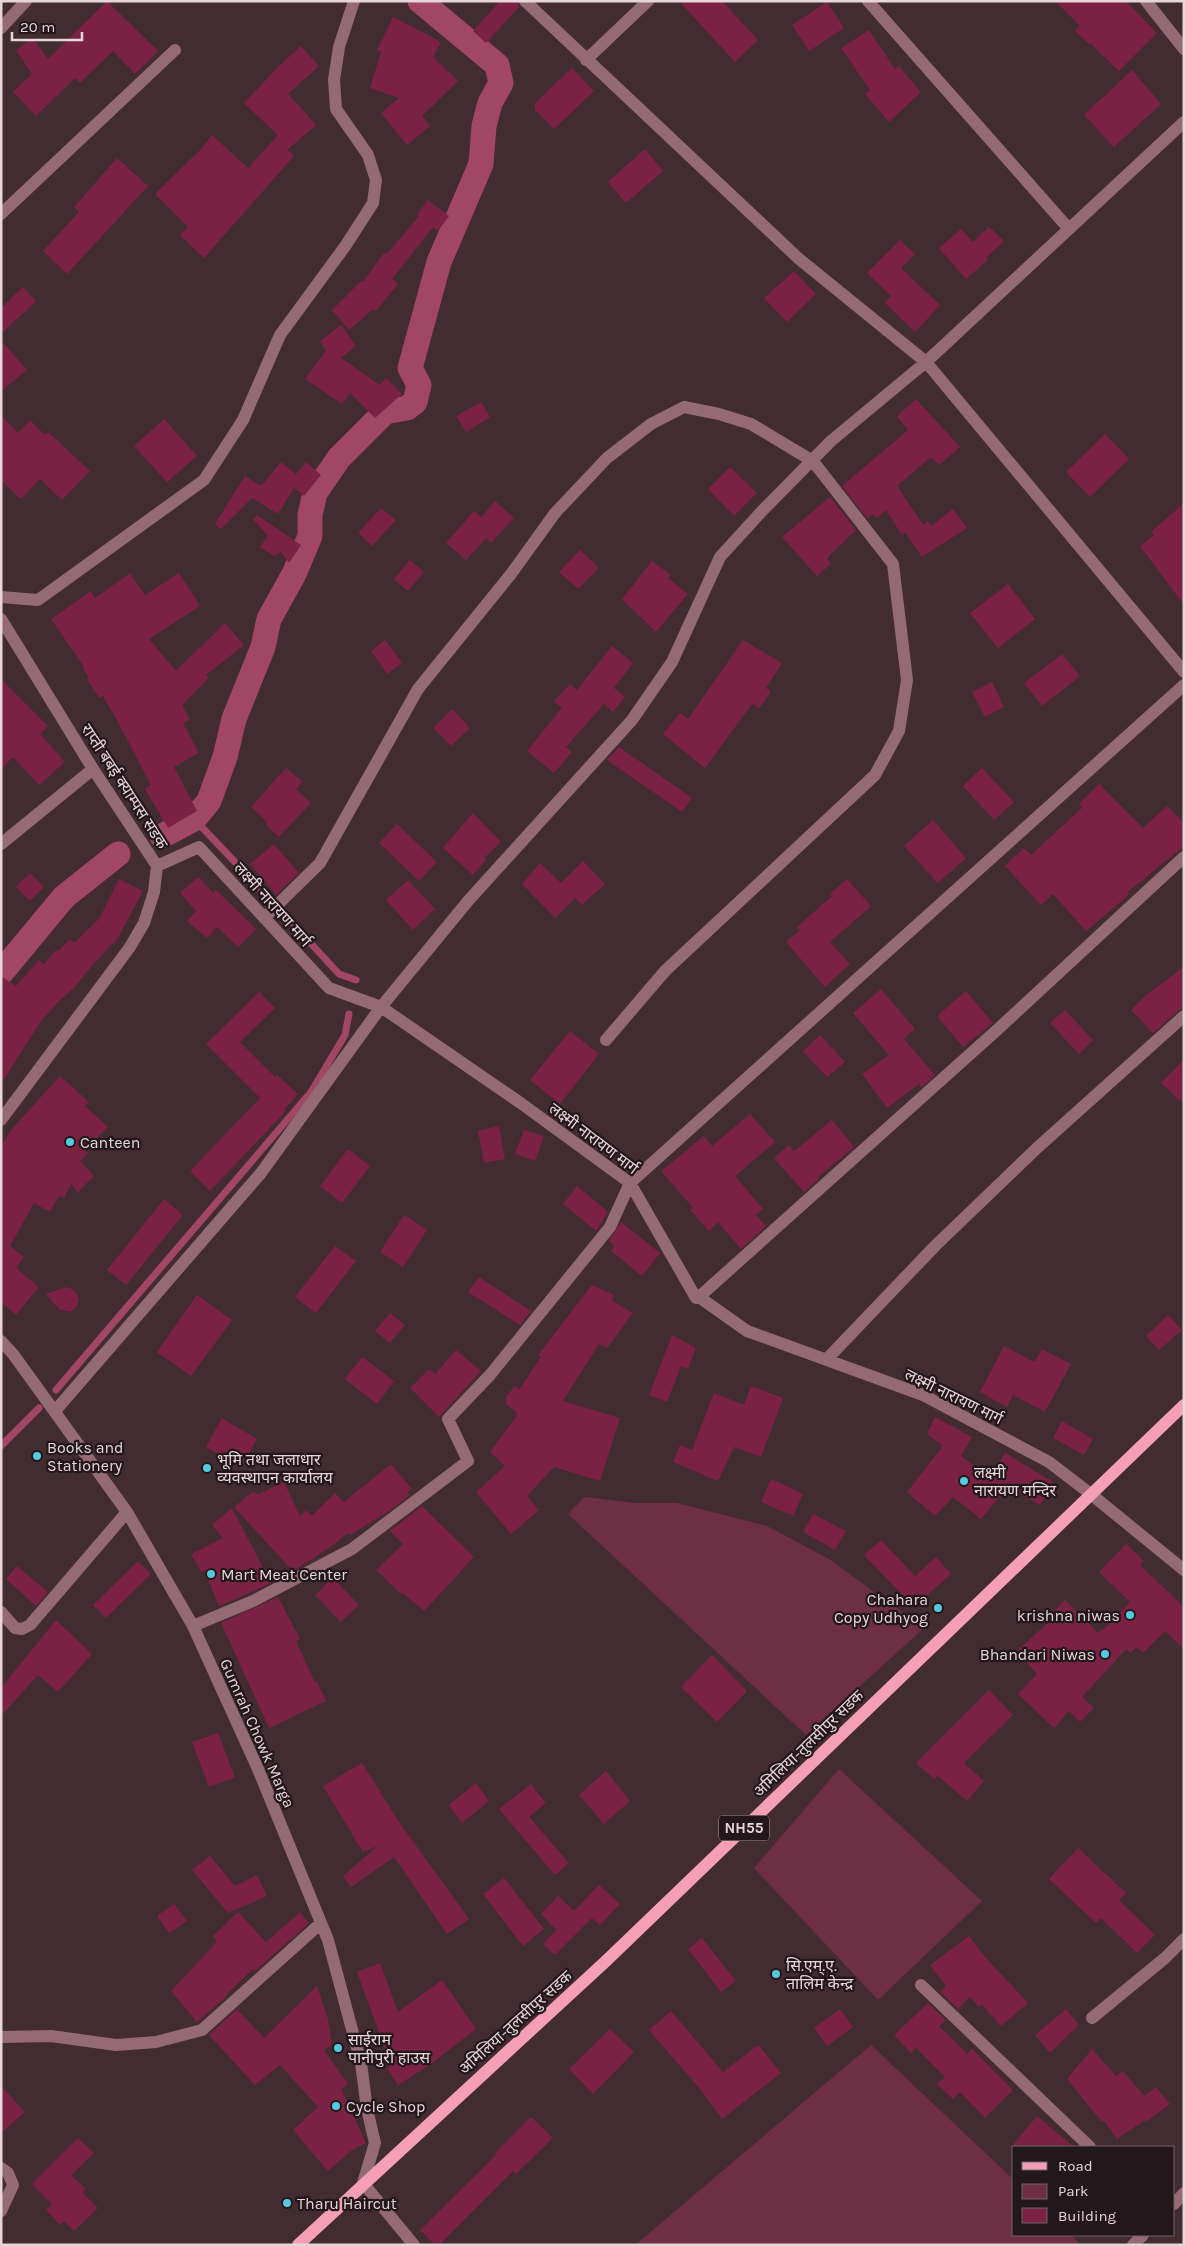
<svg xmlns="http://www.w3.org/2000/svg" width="1185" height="2246" font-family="Karla,'Noto Sans Devanagari',sans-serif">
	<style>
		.green { fill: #6e2e44 }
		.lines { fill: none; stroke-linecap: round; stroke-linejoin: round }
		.stream { stroke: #a24665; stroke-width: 7 }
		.canal { stroke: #a24665; stroke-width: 25 }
		.building { fill: #7b2244 }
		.minor { stroke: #946a75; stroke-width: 12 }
		.major { stroke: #f59fb7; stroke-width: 12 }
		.poi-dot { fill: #55cadf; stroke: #22171a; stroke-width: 2 }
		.labels { text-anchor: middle; stroke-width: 4.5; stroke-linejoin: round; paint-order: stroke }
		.shield { fill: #22171a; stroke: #ab9da0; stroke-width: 1 }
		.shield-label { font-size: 15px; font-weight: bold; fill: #e6d6da }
		.street-label { font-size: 16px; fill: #e6d6da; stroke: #22171a }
		.poi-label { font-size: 16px; fill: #e6d6da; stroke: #22171a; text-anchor: start }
	</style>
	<rect width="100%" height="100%" fill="#422b31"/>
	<!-- green -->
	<path class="green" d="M585,1497L634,1503H677L767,1526L829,1559L924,1628L806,1735L568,1514Z
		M839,1769L982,1901L878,2000L754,1868Z
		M871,2045L1014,2180V2235H1071L1081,2245H635Z"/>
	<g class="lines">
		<!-- stream -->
		<path class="stream" d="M194,819L272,901
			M282,912L339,974L356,980
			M56,1390L311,1092L345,1035L349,1014
			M1,1446L39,1408"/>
		<!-- canal -->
		<path class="canal" d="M162,836L194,819L209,801L225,757L234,719L263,647L269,619L294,574L310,536V515L315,493L339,458L385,412L407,408L415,402L419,385L410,368L439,262L481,164L484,126L490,103L501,83L497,65L420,1
			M1,973L64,897L118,854"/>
	</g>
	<!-- building -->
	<path class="building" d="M107,1L158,51L135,74L113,51L80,83L75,78L36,116L13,92L32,74L16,50L33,38L48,59Z
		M500,1H517L519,7L486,43L473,31Z
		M679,1H722L758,40L735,62Z
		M1055,1H1126L1157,33L1119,71L1090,43L1089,44L1075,31L1080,26Z
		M827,2L844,28L809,51L792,25Z
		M393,17L441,42L433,57L458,81L422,116L430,126L407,145L381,113L399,98L370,88L381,52L377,50Z
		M869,30L895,69L899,66L921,92L889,122L865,94L870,90L841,48Z
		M301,46L319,66L288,94L316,125L287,150L294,156L204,258L180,235L188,227L155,194L201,149L212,135L248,168L278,135L244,103L280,65Z
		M572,68L594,91L554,129L535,110V103Z
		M1132,70L1161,104L1114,147L1084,115Z
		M645,149L663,171L626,203L608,182Z
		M117,158L148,186L67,274L43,251L79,212L74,207Z
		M428,200L449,216L438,231L433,227L392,279L398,284L376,311L373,309L349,330L332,310L361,281L363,282L384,253L387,254L419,216L417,215Z
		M989,227L1004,241L986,258L988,260L966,279L939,248L961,229L973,242Z
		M900,240L915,254L901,268L940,305L915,332L885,303L891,296L867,273Z
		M794,271L816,294L787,322L764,298Z
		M23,287L36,301L1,334V308Z
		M341,325L356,346L341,358L380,385L386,378L402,394L375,418L350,393L342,404L305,379L326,351L320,341Z
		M1,340L27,370L1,391Z
		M916,399L960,447L939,465L931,457L897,486L923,525L928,521L931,526L953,509L967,528L922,557L905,532L902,535L886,510L877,518L873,514L868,519L842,486L908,430L897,416Z
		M481,402L490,417L466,432L456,416Z
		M1,415L18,433L30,420L45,435L48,432L90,471L62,500L40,479L21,499L1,481Z
		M164,419L197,456L167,482L134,446Z
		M1105,434L1129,459L1090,497L1066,472Z
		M281,462L296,474L306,462L321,475L304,496L294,488L278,514L252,498L221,529L215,524L245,476L261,486Z
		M730,467L757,493L734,516L708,489Z
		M830,497L856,530L827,558L831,564L817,576L782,537Z
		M495,501L514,518L491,543L486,538L466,560L446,543L474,511L481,517Z
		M1184,503V605L1140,546L1154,535L1151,532Z
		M381,508L396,520L372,546L358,533Z
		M257,515L301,545L289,563L281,552L274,556L260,547L268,536L253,519Z
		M580,550L599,568L578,589L559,572Z
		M410,560L424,572L408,591L394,579Z
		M652,561L671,575L668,578L688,594L656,632L622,599Z
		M130,573L145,595L179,573L200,606L149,639L176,671L225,623L244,645L206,675L209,678L182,705L190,720L183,723L199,753L174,767L197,811L168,828L145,789L151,785L119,724L103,696L99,698L87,679L89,678L83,668L84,667L51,619L91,591L95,598Z
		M1008,584L1035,619L998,648L970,613Z
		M385,640L402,663L387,674L371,651Z
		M743,640L782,663L766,688L771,692L759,708L752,704L705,768L663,734L680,713L688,719Z
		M612,646L633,663L614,688L625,697L613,712L604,704L566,747L572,752L554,773L527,751L562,708L554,701L570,684L577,690Z
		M1062,654L1080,676L1042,706L1024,683Z
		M1,679L48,726L40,734L65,762L39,785L13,757L1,769Z
		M992,682L1004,707L985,717L972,692Z
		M452,709L470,728L451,746L433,728Z
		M619,747L692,798L682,812L607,760Z
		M286,768L303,782L296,789L311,803L279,837L265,824L267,822L251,807Z
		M982,768L1014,802L994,820L963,786Z
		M1099,784L1143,828L1167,806L1184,823V846L1128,892L1130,894L1086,931L1053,894L1041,905L1005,866L1024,848L1031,855L1083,807L1079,804Z
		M473,813L501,842L484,858L486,860L473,875L443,848Z
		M933,820L966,858L938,883L904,846Z
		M397,824L437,862L419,881L379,843Z
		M274,844L299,873L276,895L250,864Z
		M583,861L605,884L582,905L575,898L555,918L522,884L540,863L561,883Z
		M30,873L44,887L30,901L16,887Z
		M198,877L213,893L216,890L256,929L238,947L217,927L207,938L187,921L196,911L180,893Z
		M119,879L143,891L118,938L94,963L74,988L60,1000L41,1021L1,1084V976L16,986L39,960L44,964L56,950L58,951L70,939L74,943L99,919Z
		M847,879L871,906L830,942L850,964L825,987L786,942L800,930L797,927L832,896L830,894Z
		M408,880L435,909L413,930L386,900Z
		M1184,967V1008L1179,1010L1153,1033L1131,1010L1146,995Z
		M881,989L915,1029L904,1039L935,1075L922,1087L919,1084L887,1108L862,1074L889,1055L853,1013Z
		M966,991L993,1023L963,1047L937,1016Z
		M259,992L275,1008L240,1042L275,1077L277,1075L298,1094L284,1110L286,1111L210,1191L190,1171L260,1098L206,1044Z
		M1065,1010L1093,1040L1079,1054L1050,1023Z
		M570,1031L599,1054L560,1104L530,1080Z
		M820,1035L845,1062L827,1077L803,1051Z
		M1184,1059V1104L1161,1083Z
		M60,1076L89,1102L85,1106L108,1127L85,1150L88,1153L80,1161L94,1176L78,1192L71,1184L64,1198L59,1196L50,1212L34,1203L10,1246L24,1257L16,1268L39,1287L16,1315L1,1302V1147L11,1130Z
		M750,1114L775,1142L735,1176L763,1209L756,1215L766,1226L741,1249L718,1222L709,1231L690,1210L693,1208L661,1171L704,1136L712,1146Z
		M832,1120L854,1147L818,1177L819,1179L804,1192L774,1158L789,1145L794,1151Z
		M499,1126L505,1159L484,1163L478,1131Z
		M524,1130L544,1136L535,1161L515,1154Z
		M348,1149L370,1166L342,1203L320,1186Z
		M577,1186L608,1212L596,1231L563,1204Z
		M164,1199L183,1215L126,1285L107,1270Z
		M404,1215L427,1230L403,1267L380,1252Z
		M621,1222L660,1253L642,1276L611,1251L615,1246L609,1241Z
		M335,1246L356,1261L316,1313L295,1297Z
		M479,1277L531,1311L520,1325L468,1292Z
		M592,1285L614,1295L612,1301L633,1313L607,1348L599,1344L563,1401L620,1418L600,1481L554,1467L527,1496L539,1510L511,1534L476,1492L505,1466L490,1452L518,1414L506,1404V1397L515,1386L519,1390L541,1357L538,1355Z
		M66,1287L72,1289L77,1294L79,1301L76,1308L70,1312L59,1309L46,1294Z
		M197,1295L232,1320L191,1376L157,1352Z
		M390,1313L405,1325L390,1343L375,1331Z
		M1168,1315L1182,1330L1159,1350L1146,1336Z
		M672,1335L696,1348L688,1369L681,1366L667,1402L649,1395Z
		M1004,1346L1035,1362L1042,1349L1071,1364L1045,1412L1013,1395L1007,1407L980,1392Z
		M456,1350L481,1371L439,1417L410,1388L429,1369L435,1374Z
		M362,1357L394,1381L377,1404L345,1379Z
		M751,1386L783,1398L761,1457L734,1447L718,1481L673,1462L680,1445L692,1450L714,1393L744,1405Z
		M935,1417L972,1437L961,1456L990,1478L1005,1453L1053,1482L1040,1505L1008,1487L981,1519L953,1497L935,1516L907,1492L943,1446L927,1434Z
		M222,1418L257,1439L241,1468L206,1447Z
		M1062,1421L1093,1439L1084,1455L1053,1438Z
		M391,1464L412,1489L407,1492L410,1495L389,1511L350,1535L348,1533L332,1546L293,1571L234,1507L252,1492L259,1494L284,1482L300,1516L307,1510L312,1516L335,1493L344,1502Z
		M771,1479L803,1494L793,1516L761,1502Z
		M422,1506L474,1557L424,1611L403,1593L401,1594L376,1570L403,1544L390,1531Z
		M232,1508L271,1583L219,1606L204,1570L201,1572L191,1554L223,1538L212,1525Z
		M813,1514L846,1531L835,1550L803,1532Z
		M881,1540L915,1576L936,1557L951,1574L914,1607L864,1555Z
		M1126,1544L1144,1561L1140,1565L1184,1607V1649L1165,1631L1143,1653L1136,1647L1131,1653L1126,1649L1082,1697L1094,1708L1080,1722L1069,1711L1054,1728L1018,1694L1037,1674L1017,1651L1054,1617L1051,1614L1065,1600L1098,1633L1101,1629L1103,1630L1130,1602L1099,1572Z
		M138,1561L151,1574L106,1618L93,1605Z
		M17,1566L48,1592L36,1606L6,1579Z
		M333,1578L359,1605L341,1622L315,1595Z
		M278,1597L300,1639L296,1641L315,1683L317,1682L326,1701L269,1728L221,1623Z
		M56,1620L92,1654L58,1692L38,1675L1,1716V1688Z
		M712,1655L747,1691L717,1722L681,1687Z
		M989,1690L1013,1715L964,1763L984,1781L967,1801L938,1776L934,1779L916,1763Z
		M218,1733L235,1777L209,1787L192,1742Z
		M362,1763L399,1822L469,1919L447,1934L394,1857L351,1887L343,1876L378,1846L363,1852L323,1786Z
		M606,1771L630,1801L604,1824L579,1795Z
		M476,1783L489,1801L462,1823L449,1805Z
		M531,1784L546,1803L529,1817L569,1863L555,1875L499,1809Z
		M1078,1848L1126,1893L1119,1900L1155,1935L1137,1953L1101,1918L1096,1923L1049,1879Z
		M210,1856L235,1886L257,1875L267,1896L228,1913L192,1870Z
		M504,1878L544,1929L523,1946L483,1894Z
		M599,1885L620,1904L600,1925L592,1918L555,1955L543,1944L556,1930L541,1914L558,1896L574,1911Z
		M174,1904L187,1921L169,1933L157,1916Z
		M238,1912L266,1942L300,1912L309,1923L255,1971L253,1969L225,1996L226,1997L197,2022L171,1991L217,1942L213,1936Z
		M969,1936L985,1957L1028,2003L1001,2026L982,2005L979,2007L970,1997L958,2009L940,1992L946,1986L930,1965Z
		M702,1938L736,1981L721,1992L688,1949Z
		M380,1963L398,2012L442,1980L476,2029L428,2066L398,2085L387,2068L391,2065L357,1972Z
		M317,1986L328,2019L332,2045L324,2050L348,2084L341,2089L366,2143L352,2150L328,2171L293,2130L318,2107L280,2065L255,2085L209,2035L237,2009L264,2038Z
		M928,2003L946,2020L939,2026L967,2054L972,2049L1013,2090L985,2118L960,2092L953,2099L937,2084L945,2077L916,2048L911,2053L894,2035Z
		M840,2009L853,2027L827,2046L814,2028Z
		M1066,2009L1079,2025L1050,2053L1035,2035Z
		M671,2011L723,2072L758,2045L781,2073L722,2119L701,2090L649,2030Z
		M610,2029L634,2052L593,2094L569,2069Z
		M1092,2049L1116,2076L1123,2071L1144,2096L1156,2087L1170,2104L1146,2122L1145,2120L1117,2139L1104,2121L1102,2122L1067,2079Z
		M1,2086L25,2112L1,2133Z
		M1037,2116L1074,2147H1011Z
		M531,2117L553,2138L516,2174L513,2171L439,2245H435L420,2230L496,2155L495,2153Z
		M78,2138L94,2153L71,2175L86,2189L82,2192L98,2208L74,2231L64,2221L60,2225L46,2210L52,2204L32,2184Z"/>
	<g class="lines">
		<!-- minor -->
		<path class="minor" d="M525,1L798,258L926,362L1184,672
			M868,1L1069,229
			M1146,1L1184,49
			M1,28L26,1
			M586,60L648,1
			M1,214L175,50
			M1,597L38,600L204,480L243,420L280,335L346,245L373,203L376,180L368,155L336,109L334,80L339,47L354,1
			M1,619L93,769L157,866L154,892L144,923L130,947L1,1120
			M1,844L93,769
			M157,866L199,847L329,988L381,1007L522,1104L630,1183L696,1298L699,1297L747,1331L923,1395L1049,1462L1092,1495L1184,1570
			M264,918L320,863L418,689L511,574L555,513L607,458L651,424L684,407L719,414L751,424L811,460
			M606,1040L665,971L875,775L899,731L907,680L893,564L812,460
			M699,1297L997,1030L1184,857
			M1,1341L13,1354L127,1512L193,1626L258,1769L328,1940L361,2063L367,2109L375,2143L363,2183L414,2245
			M827,1359L935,1246L1037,1148L1184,1016
			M55,1411L261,1173L381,1007L468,901L632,720L672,662L720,557L762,511L831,441L926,362L1184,122
			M1,1612L15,1628L22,1629L30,1625L127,1512
			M193,1626L253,1601L352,1549L468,1461L448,1419L490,1375L610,1227L630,1183L1184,685
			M921,1985L1090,2147
			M1092,2018L1165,1958L1184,1939
			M1,2037L51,2036L116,2045L156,2042L202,2030L321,1923
			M1,2168L8,2173L13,2185L1,2211
			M1174,2204L1184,2193
			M1133,2245L1143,2235"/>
		<!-- major -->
		<path class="major" d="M298,2245L606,1961L1184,1405"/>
	</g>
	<!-- markers -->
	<g class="poi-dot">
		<circle cx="70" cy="1142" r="5"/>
		<circle cx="37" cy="1456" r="5"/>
		<circle cx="207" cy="1468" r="5"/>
		<circle cx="964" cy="1481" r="5"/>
		<circle cx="211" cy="1574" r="5"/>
		<circle cx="938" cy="1608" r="5"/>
		<circle cx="1130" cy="1615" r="5"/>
		<circle cx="1105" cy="1654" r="5"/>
		<circle cx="776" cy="1974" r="5"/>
		<circle cx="338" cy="2048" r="5"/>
		<circle cx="336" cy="2106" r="5"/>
		<circle cx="287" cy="2203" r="5"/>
	</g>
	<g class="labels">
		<!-- shield labels -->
		<rect class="shield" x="719" y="1815.5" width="50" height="25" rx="4"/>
		<g class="shield-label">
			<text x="744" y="1833">NH55</text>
		</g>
		<!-- street labels -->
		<g class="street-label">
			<text transform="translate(125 786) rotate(57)" y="6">राप्ती बबई क्याम्पस सडक</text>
			<text transform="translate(273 904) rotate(48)" y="6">लक्ष्मी नारायण मार्ग</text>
			<text transform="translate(594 1138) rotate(37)" y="6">लक्ष्मी नारायण मार्ग</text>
			<text transform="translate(954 1396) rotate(26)" y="6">लक्ष्मी नारायण मार्ग</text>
			<text transform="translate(258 1733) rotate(66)" y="6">Gumrah Chowk Marga</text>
			<text transform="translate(808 1743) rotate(-44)" y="6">अमिलिया-तुलसीपुर सडक</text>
			<text transform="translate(515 2022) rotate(-42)" y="6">अमिलिया-तुलसीपुर सडक</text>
		</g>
		<!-- poi labels -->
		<g class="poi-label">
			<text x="80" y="1148">Canteen</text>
			<text x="47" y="1453">Books and<tspan x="47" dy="18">Stationery</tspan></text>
			<text x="217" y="1465">भूमि तथा जलाधार<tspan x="217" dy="18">व्यवस्थापन कार्यालय</tspan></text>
			<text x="974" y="1478">लक्ष्मी<tspan x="974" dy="18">नारायण मन्दिर</tspan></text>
			<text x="221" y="1580">Mart Meat Center</text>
			<text x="928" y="1605" text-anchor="end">Chahara<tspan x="928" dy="18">Copy Udhyog</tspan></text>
			<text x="1120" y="1621" text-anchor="end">krishna niwas</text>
			<text x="1095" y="1660" text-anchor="end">Bhandari Niwas</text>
			<text x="786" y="1971">सि.एम्.ए.<tspan x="786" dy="18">तालिम केन्द्र</tspan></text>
			<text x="348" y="2045">साईराम<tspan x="348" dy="18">पानीपुरी हाउस</tspan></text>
			<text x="346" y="2112">Cycle Shop</text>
			<text x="297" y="2209">Tharu Haircut</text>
		</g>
	</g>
	<!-- border -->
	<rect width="1185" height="2246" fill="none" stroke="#e6d6da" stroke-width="5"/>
	<!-- legend -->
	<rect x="1012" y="2146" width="162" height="90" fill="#22171a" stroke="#706367"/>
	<rect x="1022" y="2162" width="25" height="8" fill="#f59fb7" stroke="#706367"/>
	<text x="1058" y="2171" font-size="15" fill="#e6d6da">Road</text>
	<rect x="1022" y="2184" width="25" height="15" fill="#6e2e44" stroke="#706367"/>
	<text x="1058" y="2196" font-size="15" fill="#e6d6da">Park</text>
	<rect x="1022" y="2208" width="25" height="15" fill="#7b2244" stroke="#706367"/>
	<text x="1058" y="2221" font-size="15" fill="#e6d6da">Building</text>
	<!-- scale -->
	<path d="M12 32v8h70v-8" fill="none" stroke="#e6d6da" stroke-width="2.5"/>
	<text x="20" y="32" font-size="15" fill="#e6d6da" stroke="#22171a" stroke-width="4" paint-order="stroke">20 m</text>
</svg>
